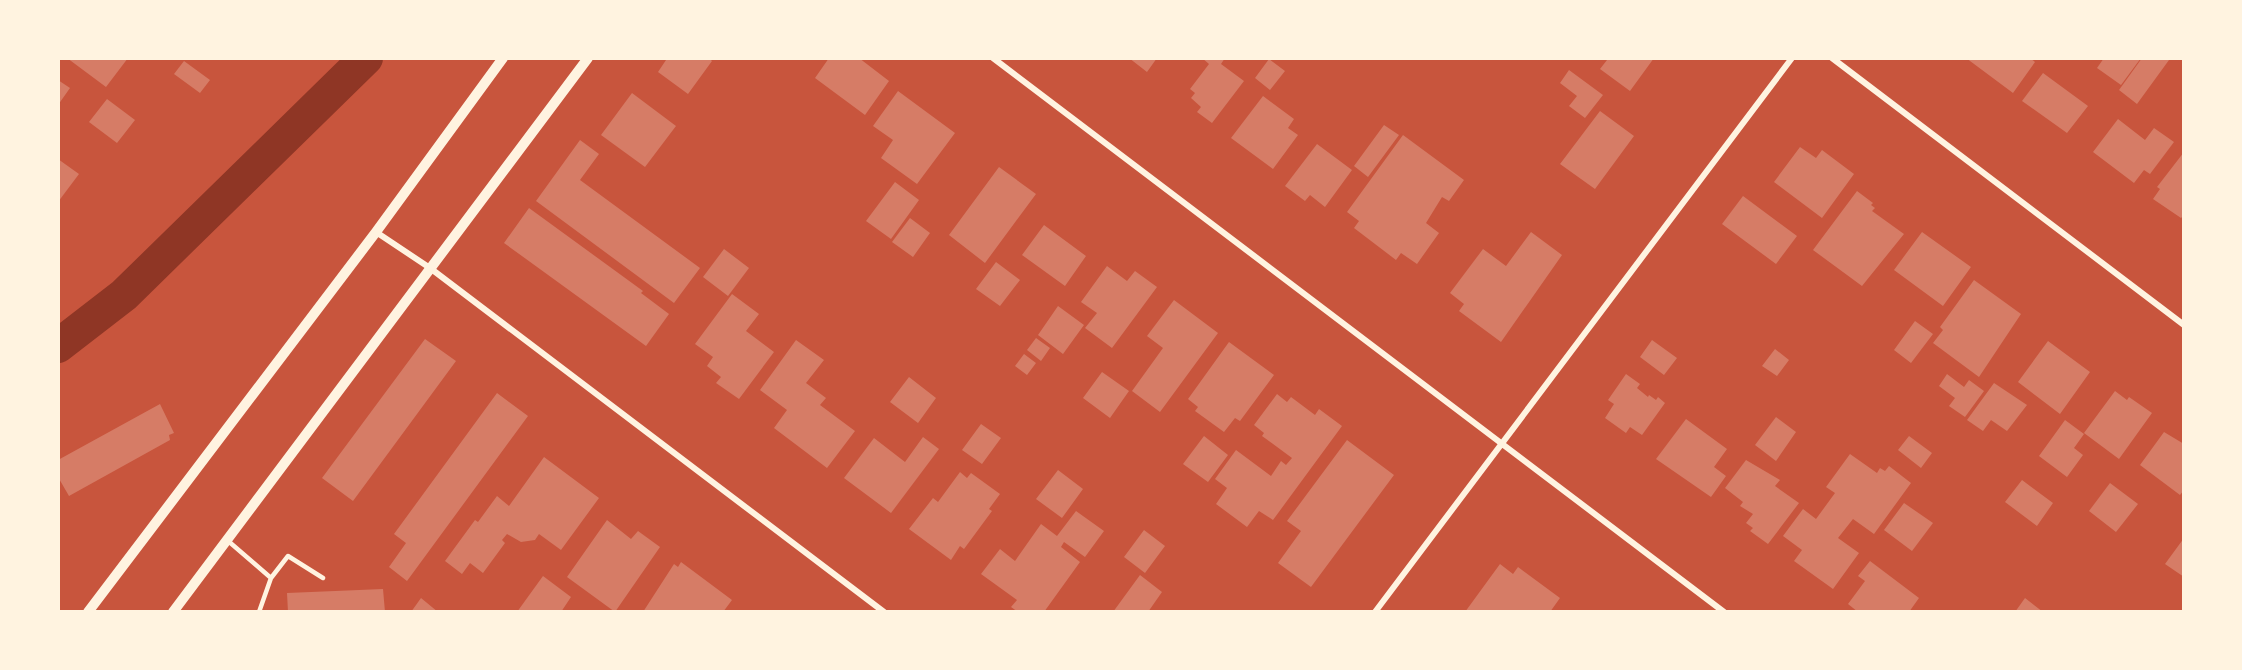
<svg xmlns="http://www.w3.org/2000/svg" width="2242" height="670" font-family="'Source Serif 4',serif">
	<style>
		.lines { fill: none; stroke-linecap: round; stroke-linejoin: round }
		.canal { stroke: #8f3625; stroke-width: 34 }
		.building { fill: #d67c66 }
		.service { stroke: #fff3e0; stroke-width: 4.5 }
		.minor { stroke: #fff3e0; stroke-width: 6 }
		.tertiary { stroke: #fff3e0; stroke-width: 10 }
	</style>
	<rect width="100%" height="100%" fill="#c8553d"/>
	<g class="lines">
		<!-- canal -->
		<path class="canal" d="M58,346L124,295L366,58"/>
	</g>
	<!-- building -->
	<path class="building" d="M67,58H128L106,87Z
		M664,58H709L712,61L688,94L658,72L666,60Z
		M829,58H859L889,81L865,115L815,78Z
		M1129,58H1157L1147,72Z
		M1202,58H1225L1221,64L1244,81L1212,123L1197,112L1201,107L1191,98L1195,93L1190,89L1209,64Z
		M1604,58H1654L1630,91L1600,69L1607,60Z
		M1966,58H2030L2035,62L2013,93Z
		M2104,58H2141L2121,85L2097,68Z
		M2142,58L2169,60L2137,104L2119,90Z
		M1269,59L1285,71L1270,90L1255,78Z
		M184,61L210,80L200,93L174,74Z
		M1569,70L1603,95L1585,118L1569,106L1577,96L1560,83Z
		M2043,73L2088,106L2067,133L2022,101Z
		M58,80L70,88L58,105Z
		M898,91L955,133L917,184L881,158L893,140L873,126Z
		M632,93L676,126L645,167L601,135Z
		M1263,96L1294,119L1288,128L1298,135L1273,169L1231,138Z
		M107,99L135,120L117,143L89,122Z
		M1600,111L1634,136L1595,189L1560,164Z
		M2118,119L2145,140L2154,128L2174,142L2150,174L2144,170L2134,183L2093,152Z
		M1384,125L1399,135L1368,177L1354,166Z
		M1403,135L1464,180L1449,201L1442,197L1426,223L1439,233L1417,264L1401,253L1396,260L1354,228L1359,221L1347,212Z
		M580,140L599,154L580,180L700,268L674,303L536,201Z
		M1317,144L1352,170L1325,207L1310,195L1305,201L1285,186Z
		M1800,147L1816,158L1822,150L1854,174L1822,218L1774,182Z
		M2184,152V215L2181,218L2153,199L2160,189L2157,187Z
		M58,159L79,174L58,202Z
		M999,167L1036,194L985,263L949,235Z
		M895,182L919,200L891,239L866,221Z
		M1857,191L1873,203L1871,205L1875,208L1872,211L1904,234L1862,286L1813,250Z
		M1743,196L1797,236L1776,264L1722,224Z
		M529,208L643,291L641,293L669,314L646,346L504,243Z
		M910,218L930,233L913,257L892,242Z
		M1044,225L1086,256L1065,286L1022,255Z
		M1531,232L1562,255L1501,342L1459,311L1464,304L1450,293L1483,249L1506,266Z
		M1922,232L1971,267L1943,306L1894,270Z
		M724,249L749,268L728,296L703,277Z
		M996,262L1020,280L1000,306L976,289Z
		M1107,266L1127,281L1135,271L1157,287L1112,348L1085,328L1097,313L1081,302Z
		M1974,280L2021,314L1979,377L1933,343L1943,330L1940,327Z
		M732,294L759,314L746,331L774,352L739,399L716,383L721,377L707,366L713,357L695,344Z
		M1174,300L1218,333L1160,412L1132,391L1163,348L1147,336Z
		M1058,306L1084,325L1063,354L1038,335Z
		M1915,321L1933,334L1911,363L1894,350Z
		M1036,338L1050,348L1041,361L1027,350Z
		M425,339L456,361L353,501L322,478Z
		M796,340L824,360L806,383L826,398L820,405L855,431L827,468L774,428L787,410L760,390Z
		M1652,340L1677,358L1664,375L1640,357Z
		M2048,341L2090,372L2060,414L2018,382Z
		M1229,342L1274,375L1240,421L1235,418L1224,432L1195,411L1198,407L1188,399Z
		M1775,349L1789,360L1777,376L1762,366Z
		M1024,354L1036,363L1027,375L1015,366Z
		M1102,372L1129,391L1110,418L1083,398Z
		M1626,374L1640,384L1637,388L1648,397L1649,395L1656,400L1658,397L1665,403L1642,435L1630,427L1626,433L1605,418L1614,404L1608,400Z
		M1947,374L1964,387L1969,380L1984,391L1965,417L1949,406L1955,398L1939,386Z
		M909,377L936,398L918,423L890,402Z
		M1994,383L2027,405L2007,431L1991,420L1983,431L1967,420Z
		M2115,391L2127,400L2129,397L2152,413L2119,459L2084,433Z
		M497,393L528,416L407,581L389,567L406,543L394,534Z
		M1277,394L1287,402L1291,397L1315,415L1319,409L1342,426L1273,520L1259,511L1247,527L1216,504L1227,488L1215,479L1236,450L1271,476L1281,461L1286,465L1292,458L1262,436L1264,433L1254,425Z
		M160,404L174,433L169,435L170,440L69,496L58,477V460Z
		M1776,417L1796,432L1776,461L1755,445Z
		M1686,419L1727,449L1714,467L1726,476L1711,497L1656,459Z
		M2065,420L2084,434L2074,448L2083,455L2067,477L2039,456Z
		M981,424L1001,438L982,464L962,450Z
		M2164,432L2184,444V490L2180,495L2140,465Z
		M1204,436L1228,455L1208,482L1183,464Z
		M1909,436L1932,453L1921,468L1898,450Z
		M923,437L939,449L891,513L844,478L874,438L905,462Z
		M1347,440L1394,475L1311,587L1278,563L1301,531L1287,521Z
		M1850,454L1877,473L1880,468L1885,471L1889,466L1911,483L1874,534L1853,519L1838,538L1859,553L1833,589L1794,561L1802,550L1783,536L1803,509L1816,519L1835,493L1826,487Z
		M544,457L599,498L561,550L539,534L535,540L521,542L507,534L502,540L505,543L483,573L470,563L462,574L445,561L475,520L478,522L497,496L509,506Z
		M1746,460L1780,480L1775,486L1799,503L1768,544L1750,531L1753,528L1746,523L1753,514L1740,506L1743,502L1725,488Z
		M1058,470L1083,489L1062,518L1036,499Z
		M960,472L967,478L971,473L1000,494L989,509L992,511L964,549L960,546L951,560L909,529L933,498L938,502Z
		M2022,480L2053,503L2037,526L2005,502Z
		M2110,483L2138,504L2116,532L2089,511Z
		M1904,503L1933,523L1912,551L1884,530Z
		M1076,511L1104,531L1085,557L1064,542L1061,547L1080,562L1044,612H1018L1011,607L1017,600L981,574L1000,549L1015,561L1041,524L1057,536Z
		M607,520L631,539L638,531L660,547L615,612L567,577Z
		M1144,530L1165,546L1145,573L1124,557Z
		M2184,538V577L2165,564Z
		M1870,561L1919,598L1909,612H1858L1848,604L1865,581L1858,576Z
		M681,562L732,600L723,612H643L674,564L678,567Z
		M1500,564L1513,574L1518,567L1560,598L1550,612H1465Z
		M1140,575L1162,592L1148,612H1113Z
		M543,576L571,597L561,612H517Z
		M383,589L385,612H288L287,593Z
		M421,598L438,612H411Z
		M2025,598L2043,612H2015Z"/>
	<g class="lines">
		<!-- service -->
		<path class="service" d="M227,540L271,578L259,612
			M271,578L288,556L323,578"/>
		<!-- minor -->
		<path class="minor" d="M993,58L1724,612
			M1832,58L2184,325
			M376,232L430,268L884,612
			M1375,612L1792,58"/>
		<!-- tertiary -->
		<path class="tertiary" d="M88,612L376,232L503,58
			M173,612L588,58"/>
	</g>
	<!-- border -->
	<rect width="2242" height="670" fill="none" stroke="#fff3e0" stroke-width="120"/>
</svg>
